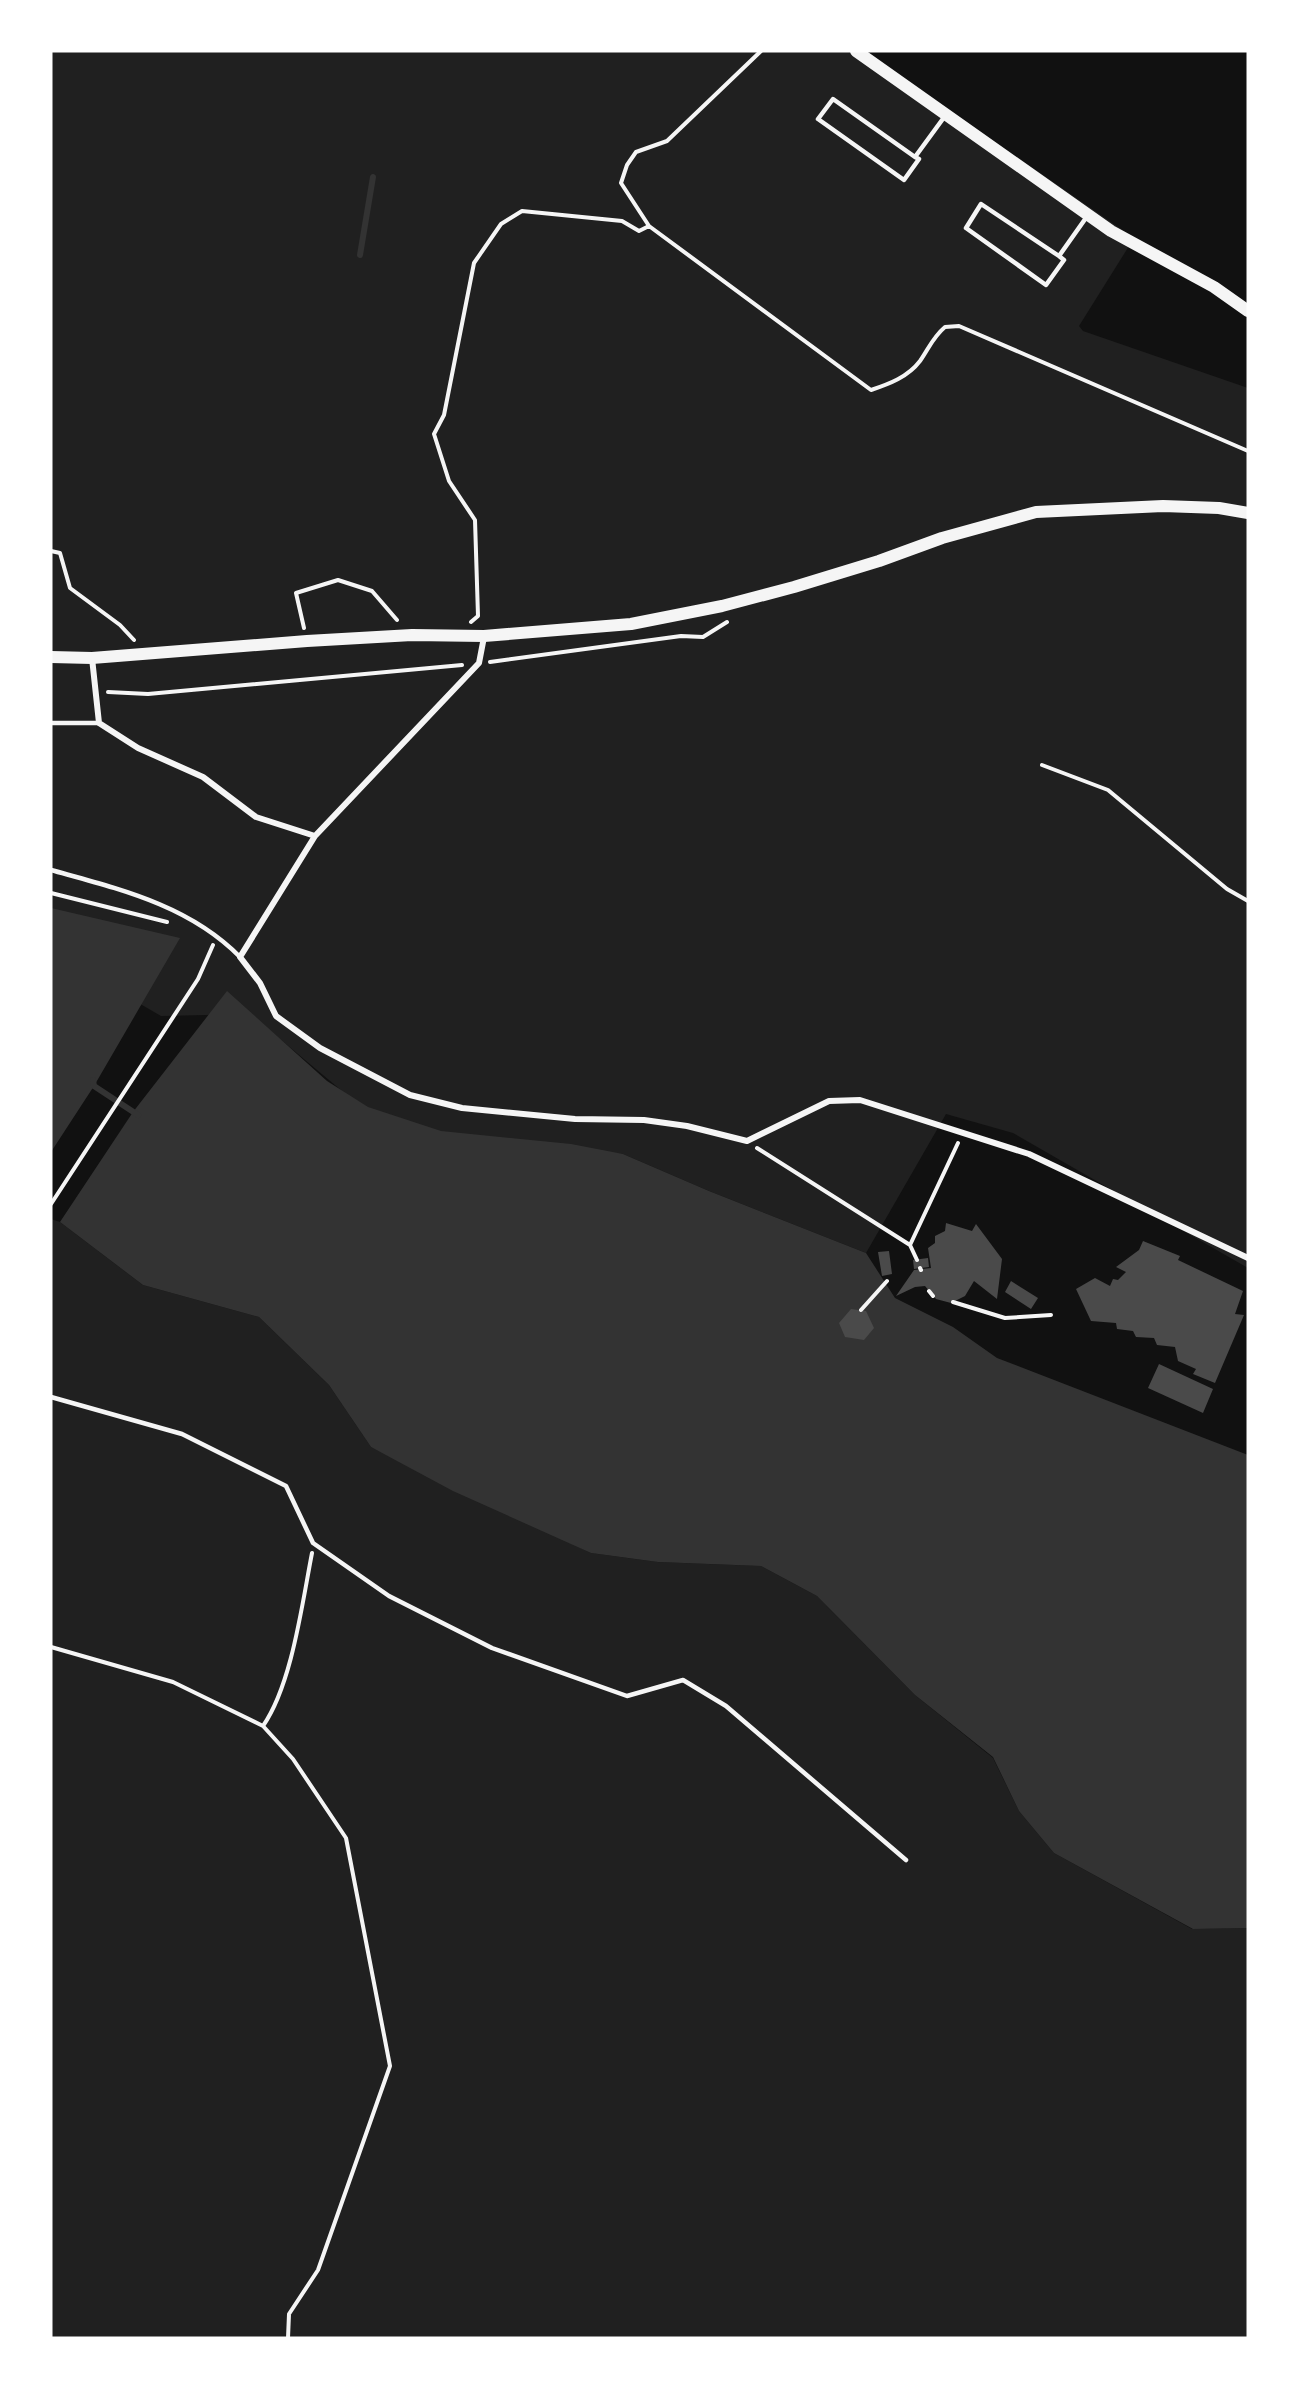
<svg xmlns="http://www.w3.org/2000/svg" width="1299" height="2389" font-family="'Source Serif 4',serif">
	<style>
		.green { fill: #202020 }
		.water { fill: #333 }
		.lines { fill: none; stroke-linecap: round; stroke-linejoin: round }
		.stream { stroke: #333; stroke-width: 6 }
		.building { fill: #4a4a4a }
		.path { stroke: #f5f5f5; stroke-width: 4 }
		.service { stroke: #f5f5f5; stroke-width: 4.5 }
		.minor { stroke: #f5f5f5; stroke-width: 6 }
		.secondary { stroke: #f5f5f5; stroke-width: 12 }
	</style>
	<rect width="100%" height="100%" fill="#111"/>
	<!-- green -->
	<path class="green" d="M51,51H864L1134,238L1079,326L1083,331L1248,388V1268L1013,1133L946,1114L866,1253L709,1191L623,1154L478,1143L372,1116L250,1014L161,1016L51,952Z
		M51,1219L60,1222L143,1285L259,1317L329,1385L371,1447L591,1553L658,1562L761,1566L817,1596L915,1695L993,1758L1019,1811L1054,1853L1192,1929L1248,1928V2338H51Z"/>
	<!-- water -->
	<path class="water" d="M51,908L180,938L94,1086L51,1152Z
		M227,991L327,1081L368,1107L441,1131L571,1144L623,1154L709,1191L866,1253L895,1298L953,1327L997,1358L1248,1455V1928L1193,1929L1054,1853L1019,1811L993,1757L915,1695L817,1596L761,1566L658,1562L591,1553L453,1491L371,1447L329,1385L259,1317L143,1285L60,1222L133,1112Z"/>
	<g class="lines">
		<!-- stream -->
		<path class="stream" d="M360,255L373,177
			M93,1080L94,1086L138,1115"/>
	</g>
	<!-- building -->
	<path class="building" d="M946,1223L972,1231L976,1224L1002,1259L997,1299L974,1281L965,1296L951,1303L936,1299L925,1286L915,1287L896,1296L914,1270L931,1268L928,1248L935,1243V1236L945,1231Z
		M1143,1241L1180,1256L1178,1260L1243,1291L1235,1314L1244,1315L1215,1383L1193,1374L1196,1369L1178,1361L1175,1347L1157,1345L1154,1338L1136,1337L1133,1331L1117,1329L1116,1323L1091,1321L1076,1289L1095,1278L1110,1286L1113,1279L1118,1280L1126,1272L1116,1267L1139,1250Z
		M889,1251L892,1274L882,1276L878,1252Z
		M928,1258L929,1267L914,1269L913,1260Z
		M1011,1281L1038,1298L1031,1309L1005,1292Z
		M851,1309L866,1311L874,1328L864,1340L845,1337L839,1323Z
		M1159,1364L1213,1389L1203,1413L1148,1388Z"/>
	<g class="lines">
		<!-- path -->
		<path class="path" d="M761,51L667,141L636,152L627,165L621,183L649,226L871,390C889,384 908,377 920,361C929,348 933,337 945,327L959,326L1248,451
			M51,551L60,553L70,588L120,625L134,640
			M471,622L478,616L475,520L449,481L434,434L444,415L474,263L501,224L522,211L622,221L639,231L649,226
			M304,628L296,593L338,580L372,591L397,620
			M490,662L681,636L703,637L727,622
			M108,692L148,694L462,665
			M1042,765L1108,790L1227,889L1248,901
			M51,893L167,922
			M757,1148L910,1245L917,1260
			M51,1204L198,979L213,945
			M910,1245L958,1143
			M920,1268L921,1270
			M929,1291L933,1296
			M953,1302L1005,1318L1051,1315
			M861,1310L887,1281
			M51,1647L173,1682L263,1726L293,1759L346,1838L390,2066L318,2270L289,2314L288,2338
			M263,1726C292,1684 302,1604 312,1553"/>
		<!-- service -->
		<path class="service" d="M915,157L919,159L904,180L818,119L833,99L915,157L945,116
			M1059,256L1064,260L1046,285L966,228L981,204L1059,256L1088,215
			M51,723H99
			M51,870C119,889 189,905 240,957
			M51,1397L182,1434L286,1486L313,1543L389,1596L492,1648L627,1696L683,1680L726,1706L906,1860"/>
		<!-- minor -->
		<path class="minor" d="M484,637L479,663L315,836L240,957L260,983L276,1016L320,1048L410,1095L462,1108L575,1119L644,1120L687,1126L747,1141L829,1101L860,1100L1029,1154L1248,1258
			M92,658L99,723L138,748L203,777L256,817L315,836"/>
		<!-- secondary -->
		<path class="secondary" d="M856,51L1111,231L1214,287L1248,311
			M51,657L92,658L307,641L412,635L484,636L631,624L722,606L794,587L879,561L942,538L1036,512L1163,506L1219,508L1248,513"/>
	</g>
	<!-- border -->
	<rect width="1299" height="2389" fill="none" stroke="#ffffff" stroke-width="105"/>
</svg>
